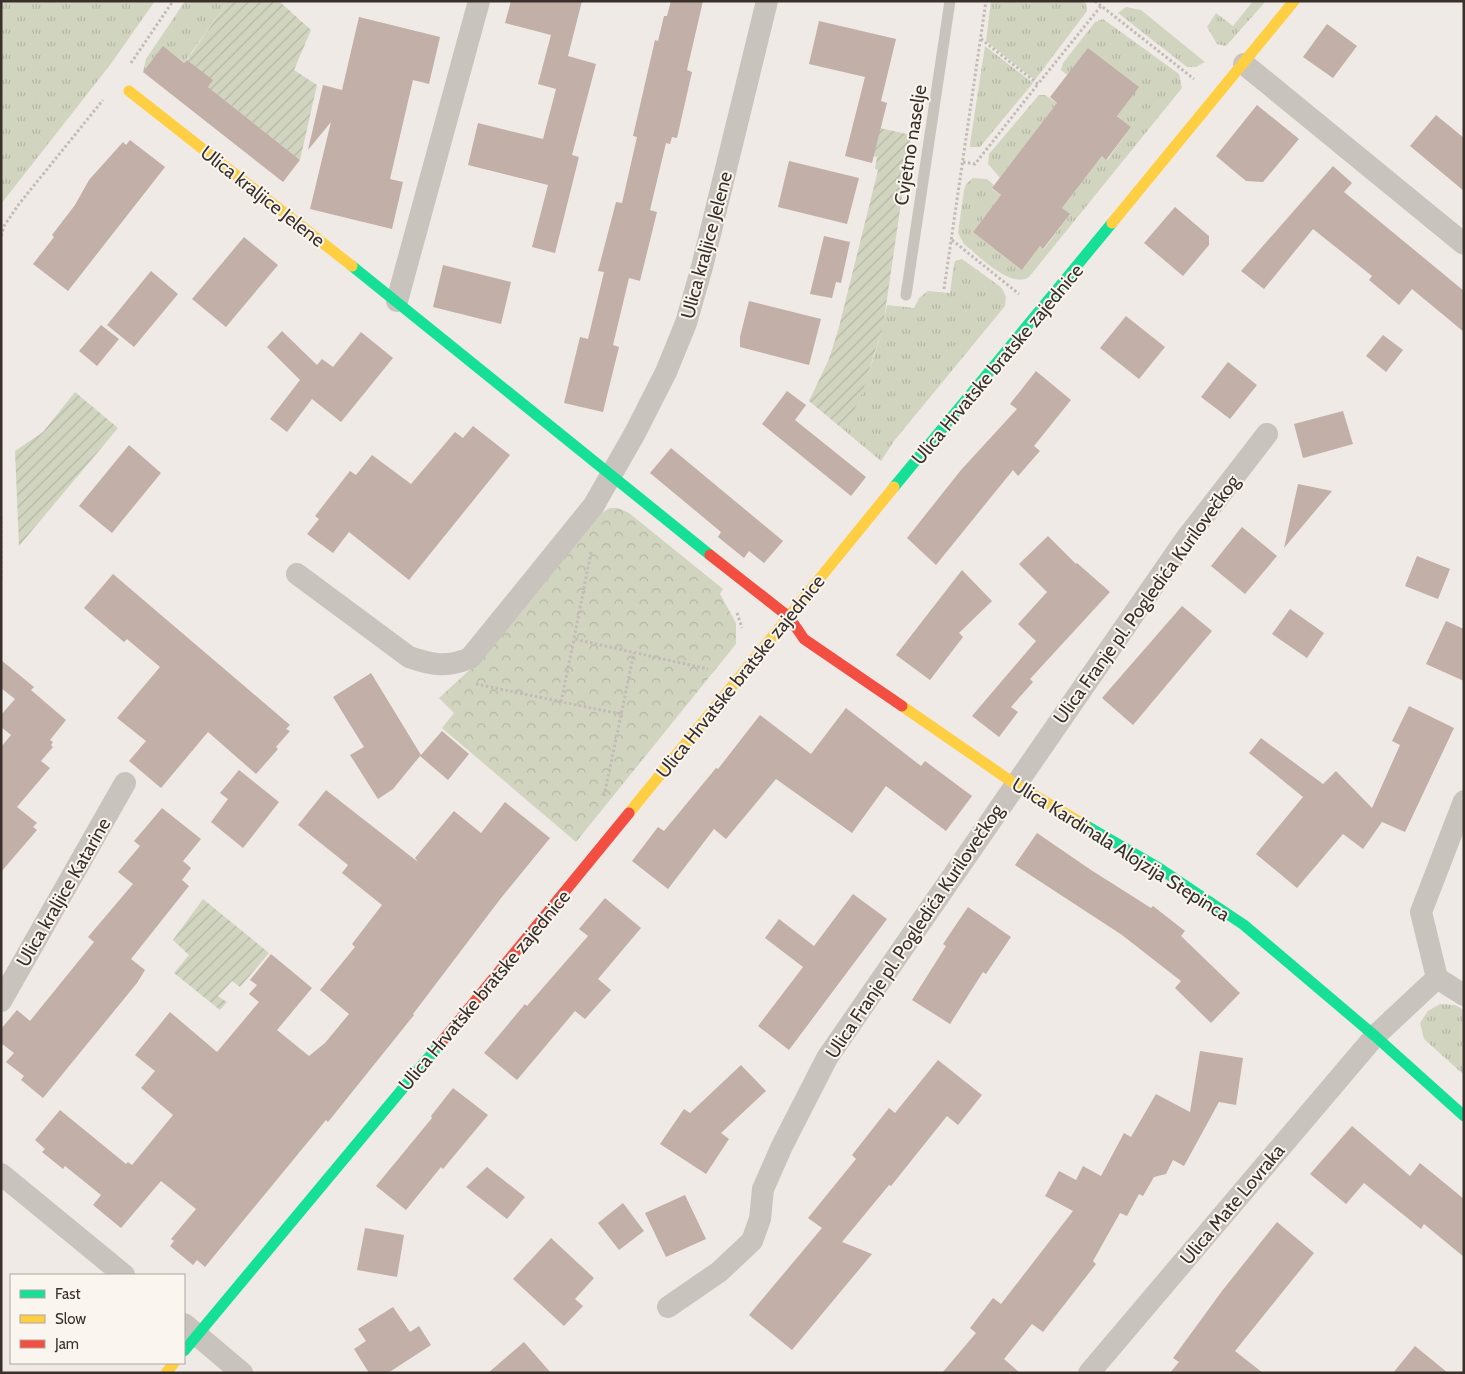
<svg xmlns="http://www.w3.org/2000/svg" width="1465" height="1374" font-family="Cabin,sans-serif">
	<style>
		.grass { fill: url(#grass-tufts) }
		.park { fill: url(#park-crowns) }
		.garden { fill: url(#garden-furrows) }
		.building { fill: #c2afa7 }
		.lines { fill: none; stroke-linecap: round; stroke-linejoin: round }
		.path { stroke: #c2bbb6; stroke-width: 3; stroke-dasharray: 2.5 2.5; stroke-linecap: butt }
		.lane { stroke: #c9c3be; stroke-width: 11 }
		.street { stroke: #c9c3be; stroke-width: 22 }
		.fast { stroke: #16e098; stroke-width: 11 }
		.slow { stroke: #ffcf43; stroke-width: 11 }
		.jam { stroke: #f24e42; stroke-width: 11 }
		.labels { text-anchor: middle; stroke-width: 4; stroke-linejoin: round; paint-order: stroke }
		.street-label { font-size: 19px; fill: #3a302b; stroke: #faf5ee }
	</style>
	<defs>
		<pattern id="grass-tufts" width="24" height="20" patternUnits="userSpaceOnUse" patternTransform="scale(1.25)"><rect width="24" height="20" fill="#d1d5c0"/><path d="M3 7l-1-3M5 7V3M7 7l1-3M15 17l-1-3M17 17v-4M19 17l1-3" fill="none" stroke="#b4b7a5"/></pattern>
		<pattern id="park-crowns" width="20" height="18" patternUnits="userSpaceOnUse" patternTransform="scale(1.25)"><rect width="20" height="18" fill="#d1d5c0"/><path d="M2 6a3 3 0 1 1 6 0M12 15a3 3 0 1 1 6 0" fill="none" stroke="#b4b7a5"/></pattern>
		<pattern id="garden-furrows" width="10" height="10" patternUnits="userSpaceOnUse" patternTransform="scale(1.25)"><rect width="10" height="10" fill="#d1d5c0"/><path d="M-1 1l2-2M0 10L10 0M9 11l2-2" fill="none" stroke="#b4b7a5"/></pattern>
	</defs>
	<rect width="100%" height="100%" fill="#efeae5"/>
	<!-- grass -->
	<path class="grass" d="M1,1H155L110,65L1,204Z
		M185,1H228L184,63L163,47L143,72L146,59Z
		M991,1H1083L1086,4L1087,11L1035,80L986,41Z
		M1253,1H1266L1226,46L1217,44L1207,27L1216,13L1233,26Z
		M1126,7L1141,10L1205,62L1196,67H1187L1118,13Z
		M1103,19L1179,74L1182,88L1029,277C1010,289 978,255 964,244L958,233L964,190L966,184L973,178L987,179L994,185L992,189L1001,195L973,232L1023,269L1040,246L1044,249L1069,215L1062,208L1102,156L1107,160L1131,127L1061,70L1063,63L1095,22Z
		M985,46L1033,83L980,147H970V144Z
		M1039,95H1045L1057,103L1000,178L988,164L989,154Z
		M962,259L1002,288L1006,297L1005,306L894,441L881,461L845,431C863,390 879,349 887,305L914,308L919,298L928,291L950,293L954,264L955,261Z
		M1440,1004L1455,1005L1464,1010V1075L1424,1039L1420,1023L1428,1011Z"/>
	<!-- park -->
	<path class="park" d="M610,508H618L629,513L723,589L720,594L736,623V644L576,842L442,728L454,713L439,698L475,665L598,515Z"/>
	<!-- garden -->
	<path class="garden" d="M228,1H279L311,30L294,70L317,85L300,160L208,87L212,80L187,60Z
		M880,128L911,135L883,326L862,393L845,431L809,401L829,359L839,327L878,170L875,169L877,157L873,156Z
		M75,392L118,428L19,546L15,451L43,432Z
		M203,899L269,953L240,987L232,981L218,996L227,1002L220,1010L174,973L189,955L173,940Z"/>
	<!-- building -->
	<path class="building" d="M511,1H582L568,56L596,64L572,155L579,157L555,253L532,247L548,185L468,165L478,123L543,139L556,89L538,84L551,35L505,23Z
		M671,1H703L687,70L692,72L677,138L672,137L670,144L666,143L650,210L657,212L640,281L629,278L613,345L619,347L603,412L564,403L580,337L588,339L604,272L598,271L616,202L622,203L637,137L633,136L655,40L658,41L664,16H667Z
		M359,17L440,37L429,84L413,80L390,179L403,182L392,229L310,209L331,122L308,150L323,85L342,90Z
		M819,21L896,39L881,101L887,103L872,163L845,156L865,77L809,64Z
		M1327,24L1357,46L1333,78L1303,57Z
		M163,46L184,63L187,60L213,80L208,87L300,160L283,182L143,72Z
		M1088,48L1139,87L1117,116L1131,127L1106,160L1102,156L1062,208L1070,214L1043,249L1040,246L1022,270L973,232L1001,195L992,188L1057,103L1050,97Z
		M1257,105L1299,139L1263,182L1246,181L1216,156Z
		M1436,115L1464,138V191L1410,146Z
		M130,140L165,167L68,291L33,264L54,237L52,235L75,205L89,180L123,142L126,145Z
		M789,161L859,178L847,224L778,207Z
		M1333,166L1352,183L1344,192L1464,291V332L1412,289L1399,305L1369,280L1372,276L1313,229L1264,289L1241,271Z
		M1175,207L1209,236V245L1183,276L1144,243Z
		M824,236L850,242L841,283L836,282L832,298L810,294Z
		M244,237L278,265L226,327L192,299Z
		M443,265L511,282L501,324L433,307Z
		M151,271L178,294L134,347L107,325Z
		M749,301L821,319L809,365L740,347V337Z
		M1126,316L1165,347L1139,379L1100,348Z
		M101,325L119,339L97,366L79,351Z
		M282,331L317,365L322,359L333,367L361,332L393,358L341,422L312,399L287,432L270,419L300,380L267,347Z
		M1383,335L1403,350L1386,372L1366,356Z
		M1228,362L1257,385L1230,419L1201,397Z
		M1036,371L1071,400L1034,446L1040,451L1018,476L1013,470L936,565L907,538L961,470L1017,409L1010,404Z
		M787,391L806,405L795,420L866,477L851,496L762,424Z
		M1343,411L1353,444L1303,458L1294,424Z
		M473,426L510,455L409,580L349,532L333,553L307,534L319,519L315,516L350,471L356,475L372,455L411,484L455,432L463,438Z
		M129,445L161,473L112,533L79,506Z
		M671,448L783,541L764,563L749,551L744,558L718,537L721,532L650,473Z
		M1298,484L1332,491L1284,548Z
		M1242,527L1277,556L1245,594L1211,566Z
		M1048,536L1076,564L1077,563L1110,592L1030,679L1033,682L1011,707L1018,712L999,737L972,716L1036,641L1018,624L1047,592L1019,564Z
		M1417,556L1450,569L1438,599L1405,586Z
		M962,570L992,601L959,633L963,637L930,680L896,655Z
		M113,574L290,725L286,729L290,731L276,747L278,749L256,774L208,732L161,788L129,761L146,741L117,718L160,667L127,639L124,642L84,608Z
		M1182,606L1212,631L1133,725L1102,698Z
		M1290,609L1324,633L1307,658L1272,634Z
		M1446,621L1464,629V681L1426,664Z
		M1,660L34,687L31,690L66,720L50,740L53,742L51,745L53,747L41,761L50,768L17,807L37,823L33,827L37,830L1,872V747L11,735L1,727V715L15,699L1,688Z
		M371,673L421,755L442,731L469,754L448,780L420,756L393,789L378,799L350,755L364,747L333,697Z
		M1409,706L1454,728L1405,832L1382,822L1363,849L1343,834L1297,888L1256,854L1303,797L1249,753L1261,738L1323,784L1336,771L1372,808L1400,745L1392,741Z
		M846,708L921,766L925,761L972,796L946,831L886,786L852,833L776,779L726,839L714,829L668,889L632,861L658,827L664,831L716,768L718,769L760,715L811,754Z
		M239,770L279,802L243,848L211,822L228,799L220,793Z
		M326,790L418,862L415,858L454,811L481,833L505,802L550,838L501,898L413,1014L414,1015L328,1122L326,1120L205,1267L197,1260L193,1265L170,1246L174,1241L171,1239L196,1209L161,1181L121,1228L93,1205L101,1195L65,1166L63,1169L42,1152L45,1149L35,1140L60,1110L126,1164L128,1162L132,1165L173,1115L141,1088L155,1071L135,1055L170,1012L217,1052L259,1002L249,994L257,985L250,980L271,954L312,988L277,1030L309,1056L325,1043L349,1014L320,990L355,947L352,944L382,905L342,873L348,865L298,825Z
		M162,808L201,839L183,861L191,868L182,880L189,886L131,959L145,970L137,983L43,1098L21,1080L24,1076L6,1062L14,1053L1,1043V1029L17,1010L30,1021L94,942L88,937L133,884L118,872L140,846L134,841Z
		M1037,833L1091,870L1151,908L1153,906L1185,931L1181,936L1240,993L1211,1023L1175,988L1181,981L1122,935L1015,865Z
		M853,894L887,919L789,1050L758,1026L803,967L765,938L779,919L814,946Z
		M605,898L641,928L598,979L611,990L585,1019L575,1011L517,1080L484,1053L525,1004L527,1006L588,936L579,929Z
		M968,907L1011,937L986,974L983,972L950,1024L912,1000L946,946L943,944Z
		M1200,1051L1243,1058L1236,1105L1219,1102L1184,1166L1173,1160L1166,1174L1154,1177L1143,1196L1139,1194L1127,1216L1120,1213L1093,1261L1096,1264L1043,1332L1032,1324L1004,1359L1020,1373H942L976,1333L970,1328L993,1298L1001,1304L1073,1211L1045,1196L1059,1171L1076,1180L1083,1166L1101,1176L1124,1133L1131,1137L1156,1094L1190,1112Z
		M938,1060L982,1095L958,1125L947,1116L891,1186L889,1185L842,1242L872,1254L792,1350L749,1315L822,1228L808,1218L856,1159L852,1155L889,1108L895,1113Z
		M741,1065L766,1091L721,1133L729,1139L706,1174L660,1144L684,1109L690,1113Z
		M453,1088L488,1115L443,1169L441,1167L406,1210L376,1186L432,1118L431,1116Z
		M1352,1126L1410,1176L1420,1163L1464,1199V1257L1424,1224L1421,1229L1364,1183L1346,1204L1310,1174Z
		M487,1167L525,1197L507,1219L466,1187Z
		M685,1195L706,1239L666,1257L645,1213Z
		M623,1203L644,1231L619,1250L598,1223Z
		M1277,1222L1314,1253L1235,1351L1263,1373H1170L1179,1362L1173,1358L1222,1291Z
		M365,1228L404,1235L397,1277L357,1270Z
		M551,1238L594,1278L575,1299L583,1306L564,1326L513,1279Z
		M393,1307L410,1332L419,1326L431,1345L388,1373H369L354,1349L366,1341L358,1329Z
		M524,1342L551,1373H488Z
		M1415,1346L1448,1373H1393Z"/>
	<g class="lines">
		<!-- path -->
		<path class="path" d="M1095,1L1194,79
			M981,39L1038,84L1101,6
			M131,63L173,1
			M963,162L975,164L1038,84
			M1,236L4,226L19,204L103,100
			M952,240L1019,294
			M944,289L986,1
			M1,516V577
			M591,552L574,639L708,669
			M737,613L742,628
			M476,684L620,714
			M561,702L574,639
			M604,796L634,653"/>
		<!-- lane -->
		<path class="lane" d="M906,295L950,1"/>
		<!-- street -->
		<path class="street" d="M1244,64L1464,244
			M397,301L479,1
			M297,574L409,657C432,665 447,668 470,658L594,505L635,433L666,372L686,323L702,267L767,1
			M1437,978L1421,912L1464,801
			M1,1001L125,783
			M1,1174L124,1275
			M668,1307L719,1272L752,1241L760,1219L763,1189L782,1146L827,1058L1185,540L1267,434
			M184,1324L242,1373
			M1089,1373L1375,1036L1437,978L1464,995"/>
		<!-- fast -->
		<path class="fast" d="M352,266L710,555
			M894,487L1112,223
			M1085,825L1159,868L1244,925L1375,1036L1464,1116
			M184,1351L439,1045"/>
		<!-- slow -->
		<path class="slow" d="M129,91L352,266
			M1112,223L1294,1
			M902,706L1015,784L1085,825
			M629,813L894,487
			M166,1373L174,1363"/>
		<!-- jam -->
		<path class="jam" d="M710,555L789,617L804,639L902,706
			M439,1045L629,813"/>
	</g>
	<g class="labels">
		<!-- street labels -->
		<g class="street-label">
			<text transform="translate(910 145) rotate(-81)" y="7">Cvjetno naselje</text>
			<text transform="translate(263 196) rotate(38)" y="7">Ulica kraljice Jelene</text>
			<text transform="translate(706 245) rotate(-75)" y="7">Ulica kraljice Jelene</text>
			<text transform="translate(997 364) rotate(-50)" y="7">Ulica Hrvatske bratske zajednice</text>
			<text transform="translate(1146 599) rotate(-54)" y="7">Ulica Franje pl. Pogledića Kurilovečkog</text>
			<text transform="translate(740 676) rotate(-51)" y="7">Ulica Hrvatske bratske zajednice</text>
			<text transform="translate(1121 849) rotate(32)" y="7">Ulica Kardinala Alojzija Stepinca</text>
			<text transform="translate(63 892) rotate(-60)" y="7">Ulica kraljice Katarine</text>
			<text transform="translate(914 931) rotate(-56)" y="7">Ulica Franje pl. Pogledića Kurilovečkog</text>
			<text transform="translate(484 990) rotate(-50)" y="7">Ulica Hrvatske bratske zajednice</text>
			<text transform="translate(1232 1204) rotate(-50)" y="7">Ulica Mate Lovraka</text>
		</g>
	</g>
	<!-- border -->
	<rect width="1465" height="1374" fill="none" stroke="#3a302b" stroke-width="5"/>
	<!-- legend -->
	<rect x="10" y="1274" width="175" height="90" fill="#faf5ee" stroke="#ada6a0"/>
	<rect x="20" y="1290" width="25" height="8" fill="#16e098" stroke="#ada6a0"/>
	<text x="55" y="1299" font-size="15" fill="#3a302b">Fast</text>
	<rect x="20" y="1315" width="25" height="8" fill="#ffcf43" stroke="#ada6a0"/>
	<text x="55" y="1324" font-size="15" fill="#3a302b">Slow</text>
	<rect x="20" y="1340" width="25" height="8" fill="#f24e42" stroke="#ada6a0"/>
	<text x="55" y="1349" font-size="15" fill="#3a302b">Jam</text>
</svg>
